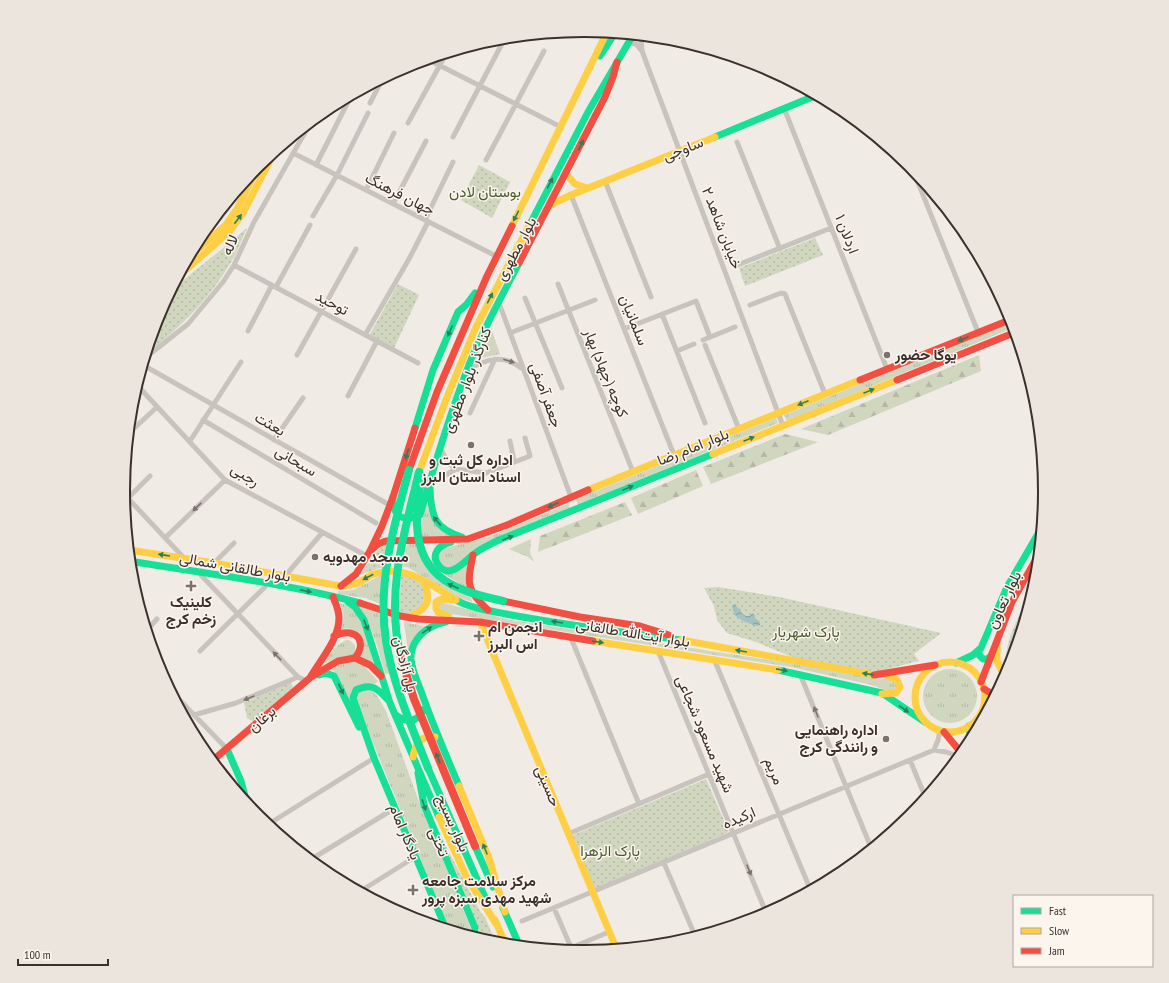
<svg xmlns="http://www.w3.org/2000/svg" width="1169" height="983" font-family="'PT Sans Narrow',Vazirmatn,sans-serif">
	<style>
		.grass { fill: url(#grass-tufts) }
		.forest { fill: url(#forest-firs) }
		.park { fill: url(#park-dots) }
		.water { fill: url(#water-waves) }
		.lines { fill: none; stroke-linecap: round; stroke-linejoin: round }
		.street { stroke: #c9c3be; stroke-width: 5 }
		.fast { stroke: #16e098; stroke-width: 7 }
		.slow { stroke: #ffcf43; stroke-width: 7 }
		.jam { stroke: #f24e42; stroke-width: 7 }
		.fast-bridge { stroke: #16e098; stroke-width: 8 }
		.jam-bridge { stroke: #f24e42; stroke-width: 8 }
		.oneway { fill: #2a7f5c }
		.oneway2 { fill: #7b726d }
		.poi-dot { fill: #7a716c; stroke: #fbf5ee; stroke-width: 1.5 }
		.labels { text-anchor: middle; stroke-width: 3; stroke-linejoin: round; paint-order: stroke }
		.street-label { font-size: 15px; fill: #3b302b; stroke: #fbf5ee }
		.park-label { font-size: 15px; fill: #4a5a2e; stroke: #fbf5ee }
		.poi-label { font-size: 15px; font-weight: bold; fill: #3b302b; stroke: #fbf5ee; text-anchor: start }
		.rim { fill: none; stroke: #3b302b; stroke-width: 2 }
	</style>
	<defs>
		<pattern id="grass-tufts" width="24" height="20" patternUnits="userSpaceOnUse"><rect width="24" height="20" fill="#d1d6bf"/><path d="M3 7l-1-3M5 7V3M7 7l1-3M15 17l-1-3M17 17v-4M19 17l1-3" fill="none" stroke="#b4b8a4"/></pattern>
		<pattern id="forest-firs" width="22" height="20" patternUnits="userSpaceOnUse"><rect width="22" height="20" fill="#d1d6bf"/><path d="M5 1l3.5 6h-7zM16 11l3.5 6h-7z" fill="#b4b8a4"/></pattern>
		<pattern id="park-dots" width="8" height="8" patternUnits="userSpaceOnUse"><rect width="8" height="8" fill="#d1d6bf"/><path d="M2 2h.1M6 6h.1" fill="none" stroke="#b4b8a4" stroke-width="1.8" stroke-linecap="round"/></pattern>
		<pattern id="water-waves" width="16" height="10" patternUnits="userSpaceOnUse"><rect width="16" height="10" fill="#a1c2c1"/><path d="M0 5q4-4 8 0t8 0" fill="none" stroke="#849e9d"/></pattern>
	</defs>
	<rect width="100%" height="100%" fill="#f0ebe5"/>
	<!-- grass -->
	<path class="grass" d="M1013,322L1015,327L787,421L784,415Z
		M491,328L500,354L476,359Z
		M776,418L778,423L578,505L576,499Z
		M427,495C427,522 435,522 455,537H421V529Z
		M568,504L570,508L453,567L443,568L438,558L440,552L444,548L475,541L491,536Z
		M531,539L530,553L534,562L528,557L509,549Z
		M417,542L424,561L470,597L473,602L460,598L407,567H403L407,543Z
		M470,562L468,589L444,574L454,573Z
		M382,575L380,604L365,598L338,594V591C342,591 347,591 352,590C362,587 371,579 382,575Z
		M339,603C344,604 350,606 354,610C366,621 370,651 374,667L359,657C367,645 360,633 347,628L341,630C343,621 346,611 339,603Z
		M441,603H444L505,619L821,668L883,679L890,678L897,684L894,690L887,691L872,685L791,667L451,614L441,611L439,605Z
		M358,605L379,612L383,642L390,673L385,674L378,648L367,619Z
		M404,622L428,627L413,638L408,651Z
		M346,640H349L355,645V652L353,656L336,658L320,666L338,645Z
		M354,661L364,666L378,681L374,685L354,689L364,736L338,677L332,669L340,663Z
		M923 696a27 27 0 1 1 54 0a27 27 0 1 1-54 0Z
		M363,689L373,691L378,697L386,711L418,799L472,931L471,937L450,931L358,706L356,695Z"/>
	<!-- forest -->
	<path class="forest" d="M979,355L981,371L828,435L801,429Z
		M785,434L818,442L711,484L703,467Z
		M696,470L703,486L638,514L631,498Z
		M625,502L632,515L538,552L540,536Z"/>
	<!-- park -->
	<path class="park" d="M479,165L510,182L492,218L461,200Z
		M247,228C243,236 240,245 236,253C216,292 181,328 147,353L158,315L172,289L222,249Z
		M815,238L823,255L745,286L739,268Z
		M398,284L419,295L394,348L369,336Z
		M386,544L383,567L359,575C370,564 373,551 386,544Z
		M401,574C408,576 417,577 421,584C428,594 424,610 412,613C408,614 403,613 399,613Z
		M718,587L779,597L941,633L914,654L919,661L875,672L797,659L756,642L727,633L717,620L714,606L704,588Z
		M1027,600L1031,602L1010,669C998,653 1019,616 1027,600Z
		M291,682L293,687L254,722L247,718L244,703Z
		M706,779L729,832L594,890L571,836Z
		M428,809L450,854L481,913L485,917L496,944L477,939L479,930L476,923Z"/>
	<!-- water -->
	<path class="water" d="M733,604H735L739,609L740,608L742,614L746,616H750L752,613L755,615V618L760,622V625L757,626C747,623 729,617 733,604Z"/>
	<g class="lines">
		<!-- street -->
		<path class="street" d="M641,36L642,51L783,426
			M627,46L630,43L636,44L642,51
			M427,59L561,127
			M370,103L383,78
			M784,108L887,369
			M408,123L446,54
			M453,137L505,38
			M737,142L780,249
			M293,153L496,256
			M486,160L544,51
			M316,165L351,96
			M911,165L978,332
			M605,181L651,297
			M366,190L394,133
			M571,195L674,455
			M393,204L426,141
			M313,216L337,175L368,113
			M425,220L453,162
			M199,239C216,225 228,211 238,190
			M234,265L418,363
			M735,266L831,228
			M558,284L633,472
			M276,287L310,225
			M525,298L562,388
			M499,303L571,497
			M750,305L781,293L785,294L825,394
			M662,314L705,423
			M624,329L696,301L710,337
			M248,331L272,285
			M510,333L595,300
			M365,335L409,259L428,222
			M703,340L735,327
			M705,345L739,429
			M677,351L694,344
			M297,355L356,249
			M145,358L188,324L223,282L234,265L254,222L311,122
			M143,365L386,503
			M468,370C487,358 504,354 523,369
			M137,385L225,480L365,555
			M348,396L377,341
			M470,413L495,359
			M203,420L376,523
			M129,433L157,407
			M274,440L303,398
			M190,441L241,362
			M510,441L514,461
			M440,447L448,463L456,469
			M429,485L456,469L486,473L530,456L525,438
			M123,493L184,558
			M128,498L150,476
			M165,538L225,480
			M214,563L234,543
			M199,573L298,677L306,681
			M285,576L322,533
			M147,630L157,619
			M571,638L639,804
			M200,651L265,587
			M658,651L767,915
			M714,659L811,891
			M800,674L872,850
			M170,690L227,749
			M194,715L236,703L298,677
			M934,750L938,740L940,731
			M910,760L926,799
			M267,825L374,758
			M568,834L709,774
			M310,860L395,808
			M664,863L696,938
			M359,892L415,857
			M554,908L573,952
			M522,921L934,750L946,752L961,757
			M578,945L609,932"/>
		<!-- fast -->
		<path class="fast" d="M600,56L615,33
			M715,137L817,95
			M530,224L588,112L633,35
			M415,428L433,370L458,312L466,305L475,293
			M430,488C431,516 434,528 462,537
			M393,497C392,516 403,523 420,515C434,466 449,417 467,370C481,333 501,298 519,263
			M451,542C439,545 429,555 440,567C451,579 466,560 474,554C482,548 491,544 499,540L713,454
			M130,561C207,574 285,583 360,603
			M456,600C469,608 491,611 506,614C563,625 622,632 681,640
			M348,602L355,607L364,620L390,703L439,817
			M446,622C428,625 410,639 411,659C412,670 417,681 421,691C432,723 446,755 459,786
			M979,651V655L983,659H987L990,657
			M956,663L973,655L981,648L1007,587L1042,527
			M778,670L882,693L925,722
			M319,675L326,673L334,676L359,727
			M389,701C378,689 372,682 356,690L353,698L374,758L446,929
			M396,715C406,723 417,723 423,710
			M969,726L971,742
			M227,749L241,781L247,804
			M428,768L488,904
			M418,773L424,805L475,928L474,938
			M475,846L493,887
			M503,908L520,947"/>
		<!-- slow -->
		<path class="slow" d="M566,174L575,184L587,188
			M550,205L571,195L715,137
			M512,226L607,32
			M190,256L225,226L237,209L260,163
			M180,275L230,231L243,213L275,151
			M713,454L897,380
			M419,472L447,397L476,327L530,224
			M588,490L860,380
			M129,550L214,563L340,586C346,585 353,585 358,583C364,581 368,575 374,574C407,564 429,584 456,600
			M408,617C427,610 432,601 424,582
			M449,617L438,612L436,608V602L442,599L452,600
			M480,622L617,950
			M681,640L874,675
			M593,641L778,670
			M997,644V661L1005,678
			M915 697a35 35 0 1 1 70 0a35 35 0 1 1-70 0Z
			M882,694L896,693L900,687L897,680L886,675
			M413,757C415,744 421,735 435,737
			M459,786L489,858L505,912
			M439,817L467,878L497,925
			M495,920L506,945"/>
		<!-- jam -->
		<path class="jam" d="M519,263L605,97L613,77L617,62
			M860,380L1012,319
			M897,380L1016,332
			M409,470L437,392L487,276L512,226
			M370,551L378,544L386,541L468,539L507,525L588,490
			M473,555C467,584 466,589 488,610
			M341,586L356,574L370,551L382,526L393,497L415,428
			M503,601L580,617L640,626L669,635
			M360,603L400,616L418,619L480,622L593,641
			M334,636C354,626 369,640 355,658
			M874,675L935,665
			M311,676C321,659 339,639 339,618C339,610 336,604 333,597
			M981,682L1012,602L1040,552
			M984,689L996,696
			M944,732L963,755
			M212,761L311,677L338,661L355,658L370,665L381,676"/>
		<!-- fast-bridge -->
		<path class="fast-bridge" d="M409,470C394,525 377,583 386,641C393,685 412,727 428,768
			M420,483C420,497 416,512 417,526C420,580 458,591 503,601
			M401,658C385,595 404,533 419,472"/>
		<!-- jam-bridge -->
		<path class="jam-bridge" d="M401,658L414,699L475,846"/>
	</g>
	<!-- one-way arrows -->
	<defs><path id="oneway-solid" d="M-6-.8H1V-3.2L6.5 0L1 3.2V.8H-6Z"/></defs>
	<g class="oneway">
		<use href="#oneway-solid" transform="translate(581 145) rotate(-63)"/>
		<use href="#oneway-solid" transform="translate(550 183) rotate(-62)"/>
		<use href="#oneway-solid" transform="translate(516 216) rotate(117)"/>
		<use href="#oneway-solid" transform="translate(238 219) rotate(-53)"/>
		<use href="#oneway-solid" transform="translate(490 298) rotate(-63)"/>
		<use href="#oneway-solid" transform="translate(450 331) rotate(114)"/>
		<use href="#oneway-solid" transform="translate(963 339) rotate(158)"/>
		<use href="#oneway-solid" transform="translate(869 391) rotate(-22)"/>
		<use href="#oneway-solid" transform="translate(803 403) rotate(158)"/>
		<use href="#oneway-solid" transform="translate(749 439) rotate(-22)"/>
		<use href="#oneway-solid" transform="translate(407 454) rotate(107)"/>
		<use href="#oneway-solid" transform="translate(628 488) rotate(-22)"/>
		<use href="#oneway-solid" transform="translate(553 505) rotate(156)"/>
		<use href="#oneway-solid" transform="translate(437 521) rotate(-130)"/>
		<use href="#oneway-solid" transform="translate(508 538) rotate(-23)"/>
		<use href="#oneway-solid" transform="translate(164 555) rotate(-171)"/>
		<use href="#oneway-solid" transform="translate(368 577) rotate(152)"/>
		<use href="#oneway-solid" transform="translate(453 586) rotate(-156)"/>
		<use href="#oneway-solid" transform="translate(306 591) rotate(11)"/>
		<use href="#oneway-solid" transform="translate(557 622) rotate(-171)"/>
		<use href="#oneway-solid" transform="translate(366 625) rotate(68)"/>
		<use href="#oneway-solid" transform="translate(427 630) rotate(-34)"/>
		<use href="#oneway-solid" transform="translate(598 642) rotate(9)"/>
		<use href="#oneway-solid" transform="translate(741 651) rotate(-170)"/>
		<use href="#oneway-solid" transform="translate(782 670) rotate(11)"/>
		<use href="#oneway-solid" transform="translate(868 674) rotate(-172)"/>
		<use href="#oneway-solid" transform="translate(341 689) rotate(65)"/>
		<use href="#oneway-solid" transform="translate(904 709) rotate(34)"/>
		<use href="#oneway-solid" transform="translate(438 758) rotate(-112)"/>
		<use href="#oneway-solid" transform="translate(424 805) rotate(72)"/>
		<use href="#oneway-solid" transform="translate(485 849) rotate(-112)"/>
	</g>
	<g class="oneway2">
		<use href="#oneway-solid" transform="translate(509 361) rotate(18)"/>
		<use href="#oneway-solid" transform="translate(197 507) rotate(136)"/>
		<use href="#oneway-solid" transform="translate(277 656) rotate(-134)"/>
		<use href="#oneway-solid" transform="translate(249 698) rotate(157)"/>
		<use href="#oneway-solid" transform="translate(816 712) rotate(-112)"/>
		<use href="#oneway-solid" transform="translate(749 870) rotate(68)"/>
	</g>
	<!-- markers -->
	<g class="poi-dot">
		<circle cx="887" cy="355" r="4"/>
		<circle cx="471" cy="445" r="4"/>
		<circle cx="315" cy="557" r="4"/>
		<path d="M189 580h4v4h4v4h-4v4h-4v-4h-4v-4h4z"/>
		<path d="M477 630h4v4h4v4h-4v4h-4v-4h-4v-4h4z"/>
		<circle cx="886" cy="739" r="4"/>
		<path d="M411 884h4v4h4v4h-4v4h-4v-4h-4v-4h4z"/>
	</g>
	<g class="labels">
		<!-- street labels -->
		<g class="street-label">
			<text transform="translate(683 149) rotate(-22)" y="5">ساوجی</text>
			<text transform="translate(400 194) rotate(27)" y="5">جهان فرهنگ</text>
			<text transform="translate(722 228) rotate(69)" y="5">خیابان شاهد ۲</text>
			<text transform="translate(847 234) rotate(69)" y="5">اردلان ۱</text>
			<text transform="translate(230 245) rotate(-65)" y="5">لاله</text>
			<text transform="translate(516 249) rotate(-62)" y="5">بلوار مطهری</text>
			<text transform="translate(332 303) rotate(28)" y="5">توحید</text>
			<text transform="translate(634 320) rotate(68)" y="5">سلمانیان</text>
			<text transform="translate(606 373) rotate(68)" y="5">کوچه (جهاد) بهار</text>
			<text transform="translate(467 380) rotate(-69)" y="5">کنارگذر بلوار مطهری</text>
			<text transform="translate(546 395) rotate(70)" y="5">جعفر آصفی</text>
			<text transform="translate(270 424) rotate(30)" y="5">بعثت</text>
			<text transform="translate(693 447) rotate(-22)" y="5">بلوار امام رضا</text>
			<text transform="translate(296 461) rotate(31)" y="5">سبحانی</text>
			<text transform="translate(245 475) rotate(31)" y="5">رجبی</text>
			<text transform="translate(235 567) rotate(10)" y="5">بلوار طالقانی شمالی</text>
			<text transform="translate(1004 600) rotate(-65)" y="5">بلوار تعاون</text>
			<text transform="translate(633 633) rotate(9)" y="5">بلوار آیت‌الله طالقانی</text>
			<text transform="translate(405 664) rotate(75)" y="5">پل آزادگان</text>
			<text transform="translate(262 719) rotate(-41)" y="5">برغان</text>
			<text transform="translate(705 734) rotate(67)" y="5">شهید مسعود شجاعی</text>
			<text transform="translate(774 771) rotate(67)" y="5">مریم</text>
			<text transform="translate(548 786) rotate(67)" y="5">حسینی</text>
			<text transform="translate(739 818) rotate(-23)" y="5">ارکیده</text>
			<text transform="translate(453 823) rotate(66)" y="5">بلوار بسیج</text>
			<text transform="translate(405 832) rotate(67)" y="5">یادگار امام</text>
			<text transform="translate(439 842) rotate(67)" y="5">تختی</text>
		</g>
		<!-- park labels -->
		<g class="park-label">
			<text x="485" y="197">بوستان لادن</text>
			<text x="806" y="637">پارک شهریار</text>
			<text x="610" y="856">پارک الزهرا</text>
		</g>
		<!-- poi labels -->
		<g class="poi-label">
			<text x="895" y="360">یوگا حضور</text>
			<text x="471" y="465" text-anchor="middle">اداره کل ثبت و<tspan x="471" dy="17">اسناد استان البرز</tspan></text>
			<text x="323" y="562">مسجد مهدویه</text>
			<text x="191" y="607" text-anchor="middle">کلینیک<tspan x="191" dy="17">زخم کرج</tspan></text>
			<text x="488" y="632">انجمن ام<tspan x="488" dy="17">اس البرز</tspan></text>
			<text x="878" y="735" text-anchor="end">اداره راهنمایی<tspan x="878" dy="17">و رانندگی کرج</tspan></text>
			<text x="422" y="886">مرکز سلامت جامعه<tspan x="422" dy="17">شهید مهدی سبزه پرور</tspan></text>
		</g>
	</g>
	<!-- crop -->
	<path d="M0 0H1169V983H0ZM130 491a454 454 0 1 1 908 0a454 454 0 1 1-908 0Z" fill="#ece5de" fill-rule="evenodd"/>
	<path class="rim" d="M130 491a454 454 0 1 1 908 0a454 454 0 1 1-908 0Z"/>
	<!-- legend -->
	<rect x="1013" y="895" width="140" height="72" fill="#fbf5ee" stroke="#aea6a0"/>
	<rect x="1021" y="908" width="20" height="6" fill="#16e098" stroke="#aea6a0"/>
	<text x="1049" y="915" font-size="12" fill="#3b302b">Fast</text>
	<rect x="1021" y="928" width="20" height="6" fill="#ffcf43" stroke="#aea6a0"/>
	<text x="1049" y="935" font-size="12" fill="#3b302b">Slow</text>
	<rect x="1021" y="948" width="20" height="6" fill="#f24e42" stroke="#aea6a0"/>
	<text x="1049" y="955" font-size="12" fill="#3b302b">Jam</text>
	<!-- scale -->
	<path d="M18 959v6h90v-6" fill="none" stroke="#3b302b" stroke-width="2"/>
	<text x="24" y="959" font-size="12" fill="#3b302b" stroke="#fbf5ee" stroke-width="3" paint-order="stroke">100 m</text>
</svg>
